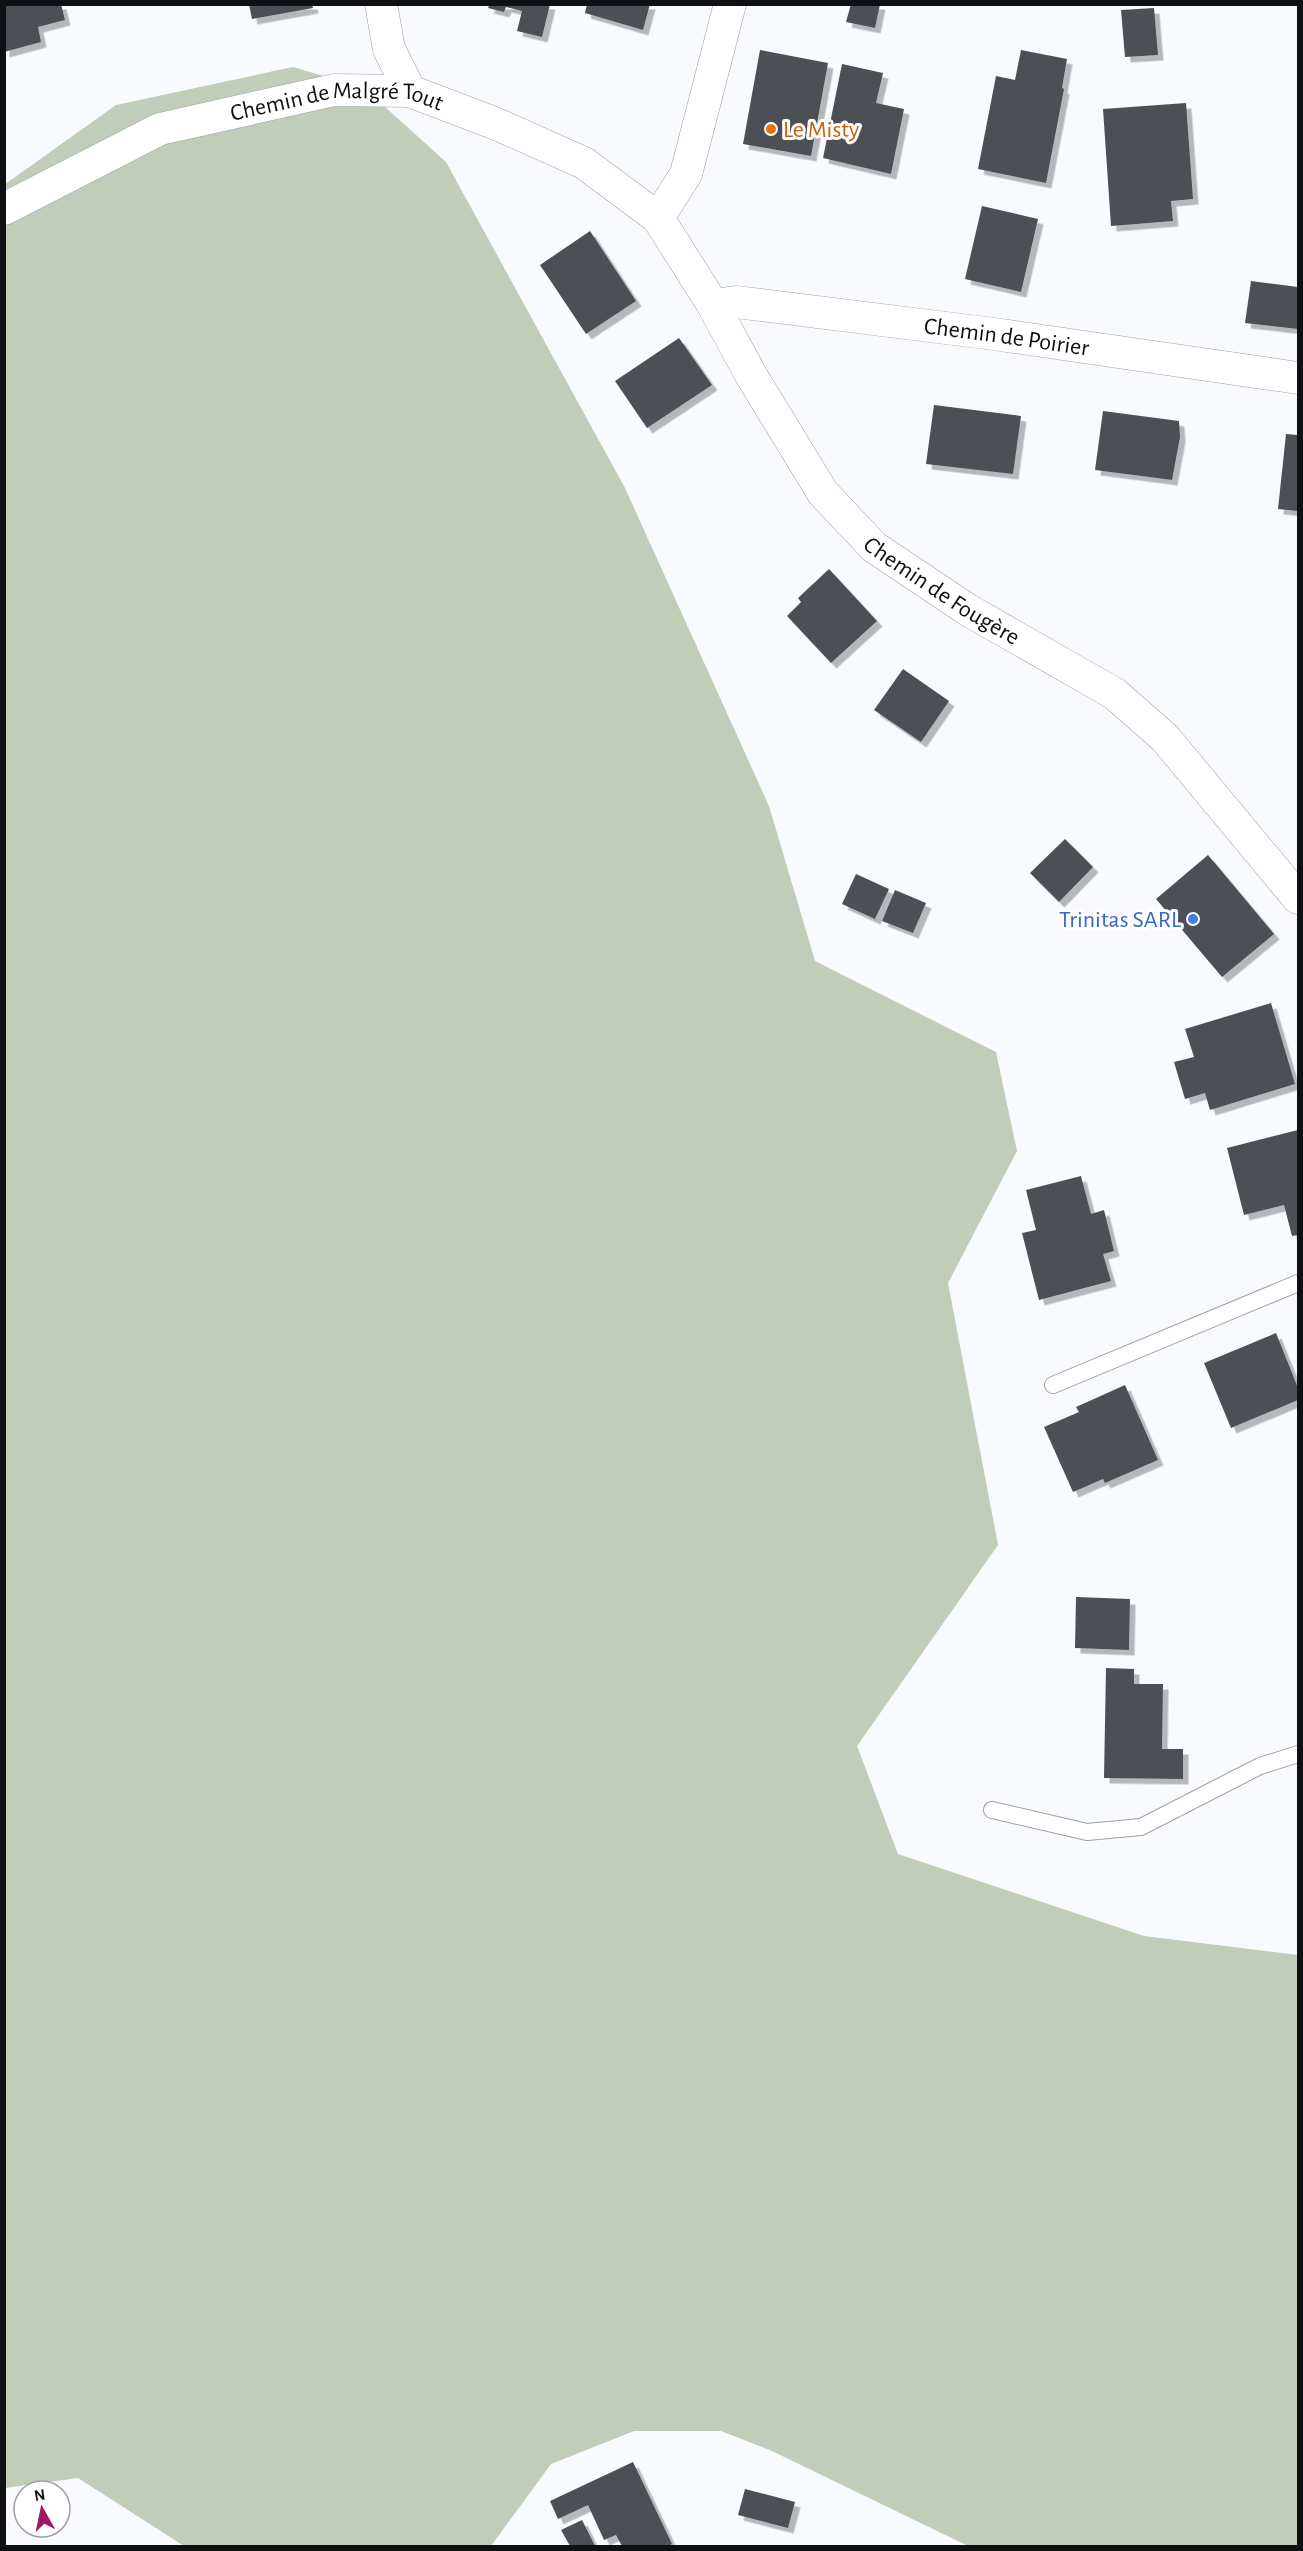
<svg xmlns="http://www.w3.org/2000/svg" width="1303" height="2551" font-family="'Alegreya Sans',sans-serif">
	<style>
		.green { fill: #c1cdb8 }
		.building { fill: #4d5057; filter: url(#shadow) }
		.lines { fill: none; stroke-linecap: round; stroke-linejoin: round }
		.lane-casing { stroke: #9da0a9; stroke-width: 18 }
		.street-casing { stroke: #9da0a9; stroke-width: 33 }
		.lane { stroke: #fff; stroke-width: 16 }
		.street { stroke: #fff; stroke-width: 32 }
		.food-dot { fill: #e8710a; stroke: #fff; stroke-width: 2 }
		.shop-dot { fill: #3f7fe0; stroke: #fff; stroke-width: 2 }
		.labels { text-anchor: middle; stroke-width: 6; stroke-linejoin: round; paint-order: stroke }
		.street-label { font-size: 24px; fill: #0f1013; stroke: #fff }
		.food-label { font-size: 24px; fill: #c56008; stroke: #fff; text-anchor: start }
		.shop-label { font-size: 24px; fill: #366cbe; stroke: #fff; text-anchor: end }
	</style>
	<defs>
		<filter id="shadow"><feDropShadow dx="5.5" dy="5.5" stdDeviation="0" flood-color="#0004"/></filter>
	</defs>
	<rect width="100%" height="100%" fill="#f8fafd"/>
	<!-- green -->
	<path class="green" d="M293,67L364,88L446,162L625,488L769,806L815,961L996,1052L1017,1151L948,1283L998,1545L857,1746L898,1854L1144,1936L1298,1955V2546H968L772,2451L721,2431H634L551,2464L491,2546H184L78,2478L5,2488L4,185L116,105Z"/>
	<!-- building -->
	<path class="building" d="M4,4H61L65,20L38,27L41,42L4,52Z
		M249,4H312L313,8L252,19Z
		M490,4H550L542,37L517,31L522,11L506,7L504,12L488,8Z
		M587,4H650L643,30L585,13Z
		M851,4H880L875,28L846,22Z
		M1154,8L1158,55L1125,57L1121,10Z
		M760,50L828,63L811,156L743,144Z
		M1021,50L1067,59L1062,88L1064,89L1046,183L978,169L996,76L1015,80Z
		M842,64L883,73L876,103L904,109L891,174L823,158Z
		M1186,103L1193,199L1171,201L1173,221L1111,226L1103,109Z
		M982,206L1038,219L1021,292L965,279Z
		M590,231L636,301L586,334L540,265Z
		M1251,281L1298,287V329L1245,323Z
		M679,338L712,385L647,428L615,381Z
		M934,405L1021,416L1013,474L926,464Z
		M1103,411L1179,421L1180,437L1172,480L1095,470Z
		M1286,434L1298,435V511L1278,509Z
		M829,569L877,621L831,663L787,616L801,602L798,598Z
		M903,669L949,701L921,742L874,710Z
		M1065,839L1093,867L1059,902L1030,873Z
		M1208,855L1274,934L1222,977L1156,899Z
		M856,874L889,889L875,919L842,904Z
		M895,890L926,903L913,933L882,921Z
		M1271,1003L1295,1084L1210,1110L1205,1093L1185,1099L1174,1062L1194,1057L1185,1029Z
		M1298,1130V1235L1292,1236L1284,1205L1244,1215L1227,1148Z
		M1081,1176L1091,1214L1104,1210L1114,1251L1103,1254L1111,1281L1039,1300L1022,1233L1036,1230L1026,1190Z
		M1276,1333L1298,1388V1400L1231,1428L1204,1363Z
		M1125,1385L1158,1460L1105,1483L1103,1479L1073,1492L1044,1427L1079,1412L1076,1407Z
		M1076,1597L1130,1599L1129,1650L1075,1648Z
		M1106,1668L1134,1669V1684H1163L1162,1749H1183V1779L1104,1778Z
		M633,2462L672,2544L668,2546H622L616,2535L604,2540L588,2505L558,2519L550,2501Z
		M745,2489L795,2502L788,2528L738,2515Z
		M582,2520L595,2546H570L561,2530Z"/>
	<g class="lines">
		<!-- lane casing -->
		<g class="lane-casing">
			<path id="lane" d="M1053,1385L1298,1283
				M992,1810L1087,1832L1141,1827L1260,1766L1298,1754"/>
		</g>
		<!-- street casing -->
		<g class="street-casing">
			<g id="street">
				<path d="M381,4L389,49L410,91"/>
				<path id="s1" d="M4,209L160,129L334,90L410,91L499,125L584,163L658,218L713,305L751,375L823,493L874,547L968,610L1115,694L1165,738L1298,898"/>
				<path d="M658,218L686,174L730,4"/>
				<path id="s2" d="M713,305L736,302L994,334L1298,378"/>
			</g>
		</g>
		<!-- lane -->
		<use href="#lane" class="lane"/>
		<!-- street -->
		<use href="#street" class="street"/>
	</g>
	<!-- markers -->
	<circle class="food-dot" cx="771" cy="129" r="6"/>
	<circle class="shop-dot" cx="1193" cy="919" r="6"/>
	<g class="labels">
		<!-- street labels -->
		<g class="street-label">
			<text dy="8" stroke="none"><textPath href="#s1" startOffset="356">Chemin de Malgré Tout</textPath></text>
			<text dy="8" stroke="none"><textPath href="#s2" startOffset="296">Chemin de Poirier</textPath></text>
			<text dy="8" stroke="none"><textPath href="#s1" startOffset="1186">Chemin de Fougère</textPath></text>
		</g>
		<!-- food labels -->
		<g class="food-label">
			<text x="783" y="137">Le Misty</text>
		</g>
		<!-- shop labels -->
		<g class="shop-label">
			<text x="1181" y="927">Trinitas SARL</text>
		</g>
	</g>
	<!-- border -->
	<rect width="1303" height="2551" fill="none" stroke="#0f1013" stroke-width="12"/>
	<!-- north arrow -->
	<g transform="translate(42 2509) rotate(351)"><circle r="28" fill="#ffffff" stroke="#9f9fa1" stroke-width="1.5"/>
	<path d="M0-4.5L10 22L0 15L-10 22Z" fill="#9f1765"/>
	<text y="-9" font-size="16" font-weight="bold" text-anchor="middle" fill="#0f1013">N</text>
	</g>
</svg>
